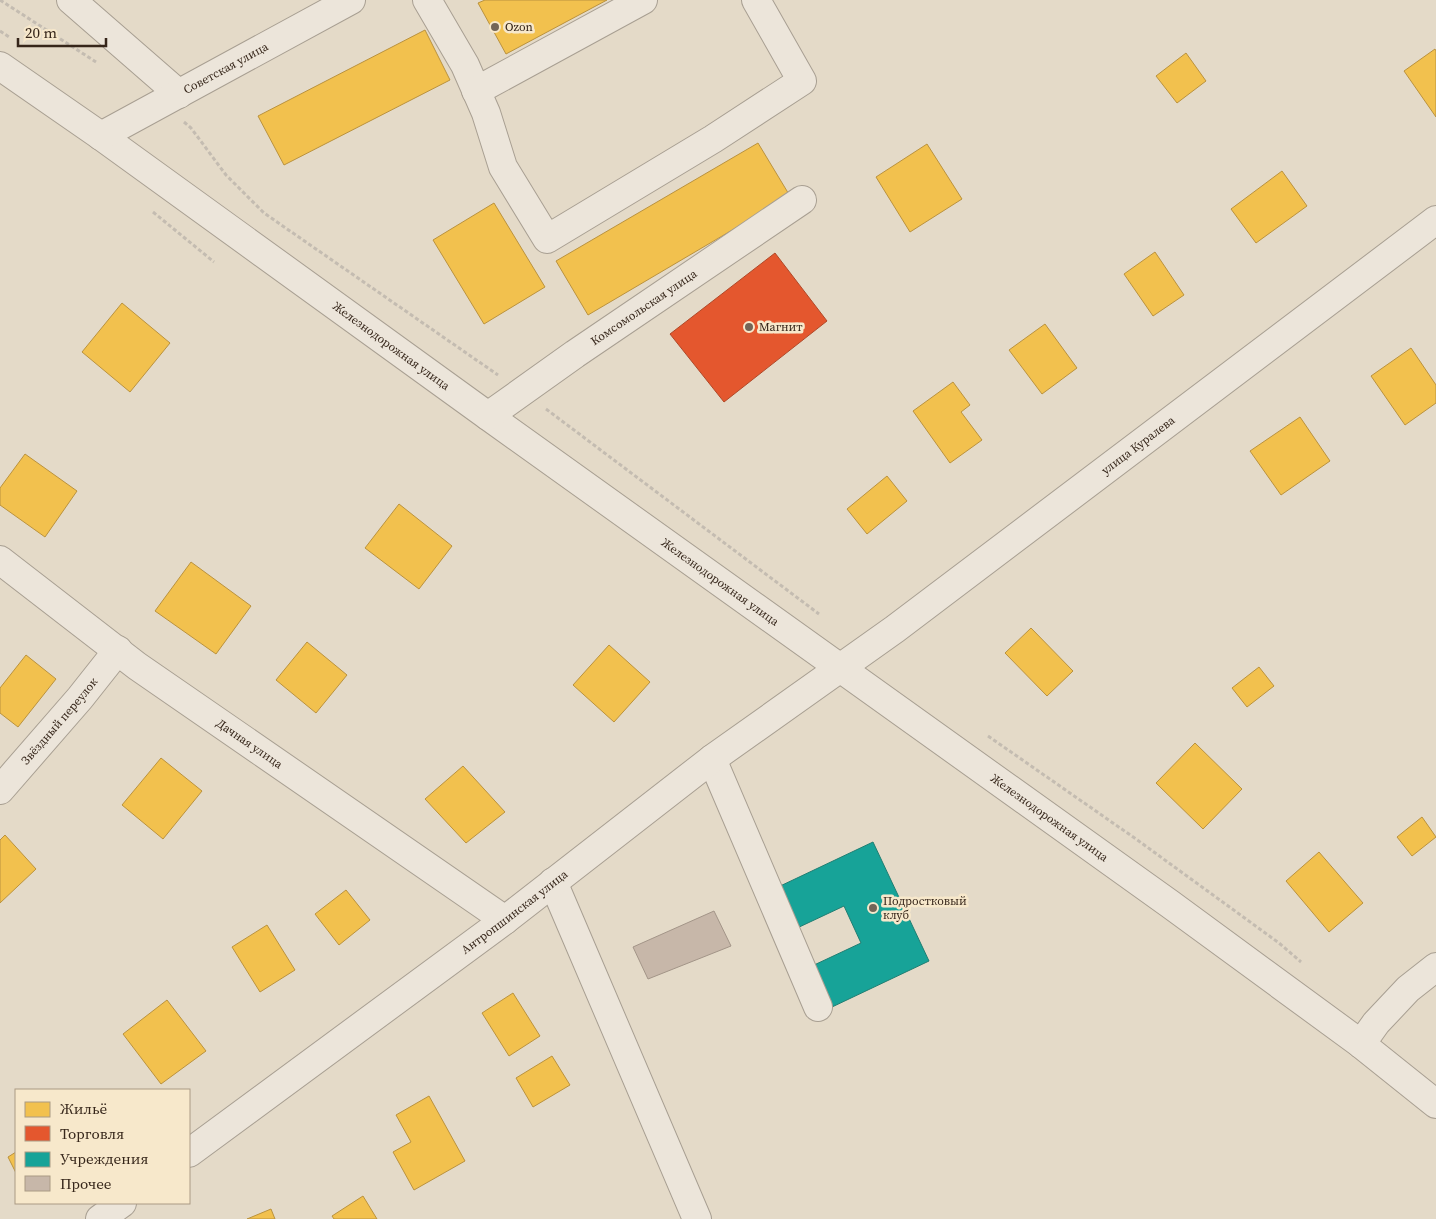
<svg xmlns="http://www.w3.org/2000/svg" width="1436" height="1219" font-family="'Source Serif 4',serif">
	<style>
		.homes { fill: #f2c14e; stroke: #ba923e }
		.shops { fill: #e4572e; stroke: #b04828 }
		.public { fill: #17a398; stroke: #207e72 }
		.building { fill: #c7b7a9; stroke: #a39588 }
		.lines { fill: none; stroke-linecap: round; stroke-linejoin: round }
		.minor-casing { stroke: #a89f92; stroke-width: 30 }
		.path { stroke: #c4bcb1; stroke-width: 3; stroke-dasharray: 4 2.5; stroke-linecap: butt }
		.minor { stroke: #ece5da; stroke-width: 28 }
		.poi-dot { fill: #736557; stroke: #f7e8cb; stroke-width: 2 }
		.labels { text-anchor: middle; stroke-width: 5; stroke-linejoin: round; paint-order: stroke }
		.poi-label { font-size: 12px; fill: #36261a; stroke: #f7e8cb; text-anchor: start }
		.street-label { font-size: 12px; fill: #36261a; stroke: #f7e8cb }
	</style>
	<rect width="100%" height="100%" fill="#e4dac8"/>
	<!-- homes -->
	<path class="homes" d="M485,0H607L506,54L478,3Z
		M425,30L450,80L284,165L258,116Z
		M1435,49L1436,51V117L1404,71Z
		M1186,53L1206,81L1177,103L1156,76Z
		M758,143L790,196L588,315L556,261Z
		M927,144L962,199L910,232L876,177Z
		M1282,171L1307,206L1256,243L1231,209Z
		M494,203L545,287L484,324L433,240Z
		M1155,252L1184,295L1153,316L1124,274Z
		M122,303L170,343L130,392L82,352Z
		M1045,324L1077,368L1042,394L1009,350Z
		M1411,348L1436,385V403L1405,425L1371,376Z
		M953,382L970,405L961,412L982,440L950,463L913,411Z
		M1300,417L1330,461L1281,495L1250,451Z
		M25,454L77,491L45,537L0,505V488Z
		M887,476L907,501L867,534L847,509Z
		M399,504L452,546L419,589L365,548Z
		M191,562L251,606L216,654L155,611Z
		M1031,628L1073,671L1047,696L1005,653Z
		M307,642L347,675L316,713L276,680Z
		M609,645L650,682L614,722L573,685Z
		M26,655L56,679L18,727L0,713V688Z
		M1259,667L1274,686L1247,707L1232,688Z
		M1195,743L1242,789L1203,829L1156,783Z
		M161,758L202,791L163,839L122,805Z
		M463,766L505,812L466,843L425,799Z
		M1422,817L1436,837L1412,856L1397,837Z
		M5,835L36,869L0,903V840Z
		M1319,852L1363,903L1329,932L1286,881Z
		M346,890L370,920L339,945L315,914Z
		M267,925L295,970L260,992L232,947Z
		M513,993L540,1036L509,1056L482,1013Z
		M167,1000L206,1051L161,1084L123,1034Z
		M552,1056L570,1085L533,1107L516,1078Z
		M429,1096L465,1161L414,1190L393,1152L411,1142L396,1115Z
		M16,1152V1173L8,1157Z
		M363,1196L377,1219H334L332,1216Z
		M271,1209L275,1219H247Z"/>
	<!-- shops -->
	<path class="shops" d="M775,253L827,321L724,402L670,334Z"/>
	<!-- public -->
	<path class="public" d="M873,842L929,961L832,1007L812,966L861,943L844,906L795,929L776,888Z"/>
	<!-- building -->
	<path class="building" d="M714,911L731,946L648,979L633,947Z"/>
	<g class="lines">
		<!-- minor casing -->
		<g class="minor-casing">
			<g id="minor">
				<path d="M71,0L179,94"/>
				<path d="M427,0L465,65L486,113L503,167L547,239L713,139L802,81L756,0"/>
				<path id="s1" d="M0,66L101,136L488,416L1170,904L1361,1044L1436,1104"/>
				<path d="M476,91L643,0"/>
				<path id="s2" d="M101,136L351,0"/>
				<path id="s3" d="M488,416L575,354L802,200"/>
				<path id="s4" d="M0,560L137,666L505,920"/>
				<path d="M712,759L818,1007"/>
				<path id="s5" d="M0,790L80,698L118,650"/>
				<path d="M553,882L697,1219"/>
				<path d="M1361,1044L1376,1023L1408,989L1436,967"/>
				<path id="s6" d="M189,1153L505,920L712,759L895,629L1436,220"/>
				<path d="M100,1219L122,1203"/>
			</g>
		</g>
		<!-- path -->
		<path class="path" d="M0,0L96,62
			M0,31L9,37
			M184,122L191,128L226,175L264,213L498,375
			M153,212L214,262
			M546,409L819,614
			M988,736L1136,839L1279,943L1301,962"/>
		<!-- minor -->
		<use href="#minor" class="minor"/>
	</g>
	<!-- markers -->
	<g class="poi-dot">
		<circle cx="495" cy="27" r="5"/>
		<circle cx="749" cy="327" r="5"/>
		<circle cx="873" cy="908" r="5"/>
	</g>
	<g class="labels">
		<!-- poi labels -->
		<g class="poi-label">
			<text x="505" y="31">Ozon</text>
			<text x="759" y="331">Магнит</text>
			<text x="883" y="905">Подростковый<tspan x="883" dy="14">клуб</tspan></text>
		</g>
		<!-- street labels -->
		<g class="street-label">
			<text dy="4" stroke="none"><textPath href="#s2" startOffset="142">Советская улица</textPath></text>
			<text dy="4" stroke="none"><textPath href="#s3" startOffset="190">Комсомольская улица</textPath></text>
			<text dy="4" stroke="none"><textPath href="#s1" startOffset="481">Железнодорожная улица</textPath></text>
			<text dy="4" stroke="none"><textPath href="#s6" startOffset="1184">улица Куралева</textPath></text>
			<text dy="4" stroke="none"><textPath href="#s1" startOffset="886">Железнодорожная улица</textPath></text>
			<text dy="4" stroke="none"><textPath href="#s5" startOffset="91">Звёздный переулок</textPath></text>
			<text dy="4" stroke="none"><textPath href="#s4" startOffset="310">Дачная улица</textPath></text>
			<text dy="4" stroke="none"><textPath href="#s1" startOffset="1291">Железнодорожная улица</textPath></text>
			<text dy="4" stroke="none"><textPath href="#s6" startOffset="405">Антропшинская улица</textPath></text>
		</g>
	</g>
	<!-- legend -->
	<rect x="15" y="1089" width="175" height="115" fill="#f7e8cb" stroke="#aa9a84"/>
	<rect x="25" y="1102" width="25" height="15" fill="#f2c14e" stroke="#aa9a84"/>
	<text x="60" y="1114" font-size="15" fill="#36261a">Жильё</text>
	<rect x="25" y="1126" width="25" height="15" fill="#e4572e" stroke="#aa9a84"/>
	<text x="60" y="1139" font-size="15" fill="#36261a">Торговля</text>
	<rect x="25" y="1152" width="25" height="15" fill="#17a398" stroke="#aa9a84"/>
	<text x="60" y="1164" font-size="15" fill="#36261a">Учреждения</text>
	<rect x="25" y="1176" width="25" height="15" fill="#c7b7a9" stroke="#aa9a84"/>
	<text x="60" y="1189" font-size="15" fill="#36261a">Прочее</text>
	<!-- scale -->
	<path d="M18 38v8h88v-8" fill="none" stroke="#36261a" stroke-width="2.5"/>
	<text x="25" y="38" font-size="15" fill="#36261a" stroke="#f7e8cb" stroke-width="4" paint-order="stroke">20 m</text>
</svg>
